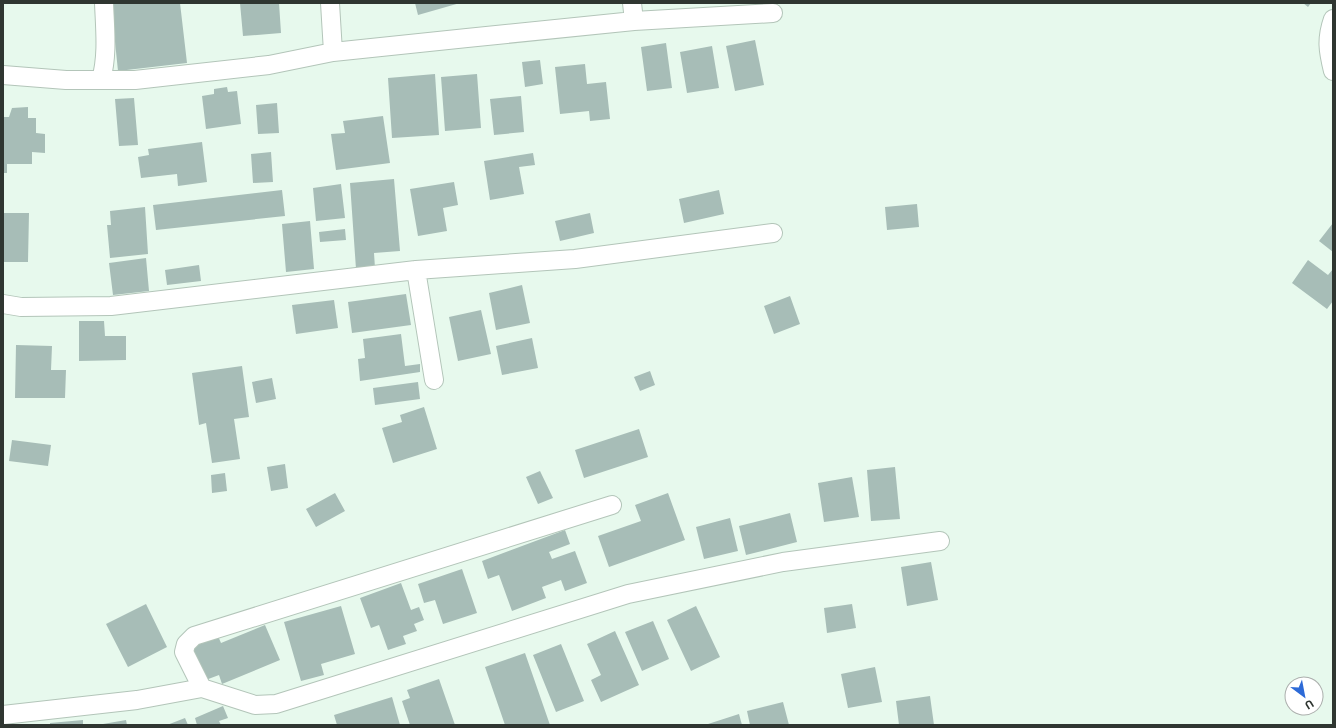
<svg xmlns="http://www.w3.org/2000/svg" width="1336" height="728" font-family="'Open Sans',sans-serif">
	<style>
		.building { fill: #a7bdb7 }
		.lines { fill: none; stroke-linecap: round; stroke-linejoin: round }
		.minor-casing { stroke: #b3c5b9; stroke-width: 20 }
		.minor { stroke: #fff; stroke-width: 18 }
	</style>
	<rect width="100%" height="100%" fill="#e7f9ed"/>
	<!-- building -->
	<path class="building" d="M111,3H180L187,63L118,71Z
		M240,3H279L281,33L243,36Z
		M415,3H460L418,15Z
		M1303,3H1311L1308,7Z
		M755,40L764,85L735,91L726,46Z
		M666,43L672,88L647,91L641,47Z
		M712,46L719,88L687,93L680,52Z
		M540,60L543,84L525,87L522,62Z
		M585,64L587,84L606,82L610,119L590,121L589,111L560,114L555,67Z
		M435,74L439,135L392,138L388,78Z
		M477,74L481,128L445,131L441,77Z
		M227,87L228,92L237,91L241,124L206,129L202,96L214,94V89Z
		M521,96L524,132L494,135L490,99Z
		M134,98L138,145L119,146L115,99Z
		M277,103L279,133L258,134L256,105Z
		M28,107V118H36V133L45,134V153L32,152V164H7V173H3V117H9L12,108Z
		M383,116L390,163L336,170L331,134L345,133L343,121Z
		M202,142L207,182L178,186L177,174L141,178L138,157L149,155L148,149Z
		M271,152L273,182L253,183L251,154Z
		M533,153L535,165L519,167L524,194L490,200L484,161Z
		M394,179L400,251L374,253L375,268L356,269L350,183Z
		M454,182L458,205L443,208L447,231L418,236L410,189Z
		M341,184L345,218L316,221L313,188Z
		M282,190L285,216L156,230L153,205Z
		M719,190L724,214L684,223L679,199Z
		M917,204L919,227L887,230L885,207Z
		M145,207L148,254L110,258L107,225H111L110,211Z
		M3,213H29L28,262H3Z
		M590,213L594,233L560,241L555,221Z
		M310,221L314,269L286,272L282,224Z
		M1333,223V252L1319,241Z
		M345,229L346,240L320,242L319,232Z
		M146,258L149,291L113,295L109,263Z
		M1308,260L1328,275L1333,269V301L1327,309L1292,283Z
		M199,265L201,281L167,285L165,270Z
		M522,285L530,323L496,330L489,293Z
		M406,294L411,325L352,333L348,302Z
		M790,296L800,324L774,334L764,306Z
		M334,300L338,328L296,334L292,305Z
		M481,310L491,354L458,361L449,317Z
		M79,321H104L105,336H126V360L79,361Z
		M401,334L405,366L420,364V372L360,381L358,359L365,358L363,339Z
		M532,338L538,368L502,375L496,346Z
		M16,345L52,346L51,370H66L65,398H15Z
		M242,366L249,417L234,419L240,459L212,463L206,423L199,425L192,373Z
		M650,371L655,385L640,391L634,377Z
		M272,378L276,399L256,403L252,382Z
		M418,382L420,399L375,405L373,388Z
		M424,407L437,449L393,463L382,428L402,422L400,415Z
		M639,429L648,457L584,478L575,450Z
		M12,440L51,445L48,466L9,461Z
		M285,464L288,488L271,491L267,467Z
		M895,467L900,519L871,521L867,470Z
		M540,471L553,498L538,504L526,477Z
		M225,473L227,491L212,493L211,475Z
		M852,477L859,517L824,522L818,483Z
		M335,493L345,511L316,527L306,509Z
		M668,493L685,540L609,567L598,536L641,521L635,505Z
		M790,513L797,542L746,555L739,526Z
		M730,518L738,551L704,559L696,527Z
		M565,530L570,544L549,552L552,559L575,551L587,583L565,591L561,580L542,587L546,598L512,611L499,575L488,579L482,561Z
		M931,562L938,600L907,606L901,567Z
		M462,569L477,613L443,624L435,600L424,603L418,584Z
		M401,583L411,610L419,607L424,620L414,624L417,631L403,636L406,644L388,650L379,625L371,628L360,598Z
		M146,604L167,647L128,667L106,624Z
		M852,604L856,628L827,633L824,608Z
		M341,606L355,654L321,664L324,675L301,681L284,622Z
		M696,606L720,657L691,671L667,620Z
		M653,621L669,659L642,671L625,632Z
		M265,625L280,660L222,684L219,675L203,681L189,647L218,636L221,643Z
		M615,631L639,685L601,702L591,680L601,675L587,644Z
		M561,644L584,701L556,712L533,655Z
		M525,653L550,725H505L485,667Z
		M875,667L882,702L848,708L841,674Z
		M439,679L455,725H410L402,701L410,698L407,690Z
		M930,696L934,725H899L896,701Z
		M392,697L400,725H337L334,715Z
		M783,702L789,725H750L747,711Z
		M223,706L228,718L219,721L221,725H197L195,718Z
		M739,714L742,725H708V724Z
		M185,718L188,725H167Z
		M83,720V725H50V723Z
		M126,720L127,725H103V724Z"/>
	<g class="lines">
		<!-- minor casing -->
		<g class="minor-casing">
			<path id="minor" d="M330,3L333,52
				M632,3L634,21
				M1333,19C1326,39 1328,51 1333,71
				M3,75L66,80H135L269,65L333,52L467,38L634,21L773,13
				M101,80C108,55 105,29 104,3
				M416,270L434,380
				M3,304L21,307L111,306L416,270L575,259L773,233
				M202,688L184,652L186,644L194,636L612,505
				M3,715L137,700L202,688L255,705L276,704L628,594L783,562L940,541"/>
		</g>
		<!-- minor -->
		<use href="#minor" class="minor"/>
	</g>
	<!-- border -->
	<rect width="1336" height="728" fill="none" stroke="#2f3631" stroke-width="8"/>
	<!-- north arrow -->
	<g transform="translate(1304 696) rotate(148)"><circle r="19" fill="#ffffff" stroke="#acafad"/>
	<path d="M0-3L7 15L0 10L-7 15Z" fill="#2d6ad7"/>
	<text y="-6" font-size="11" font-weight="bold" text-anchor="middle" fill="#2f3631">U</text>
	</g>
</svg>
